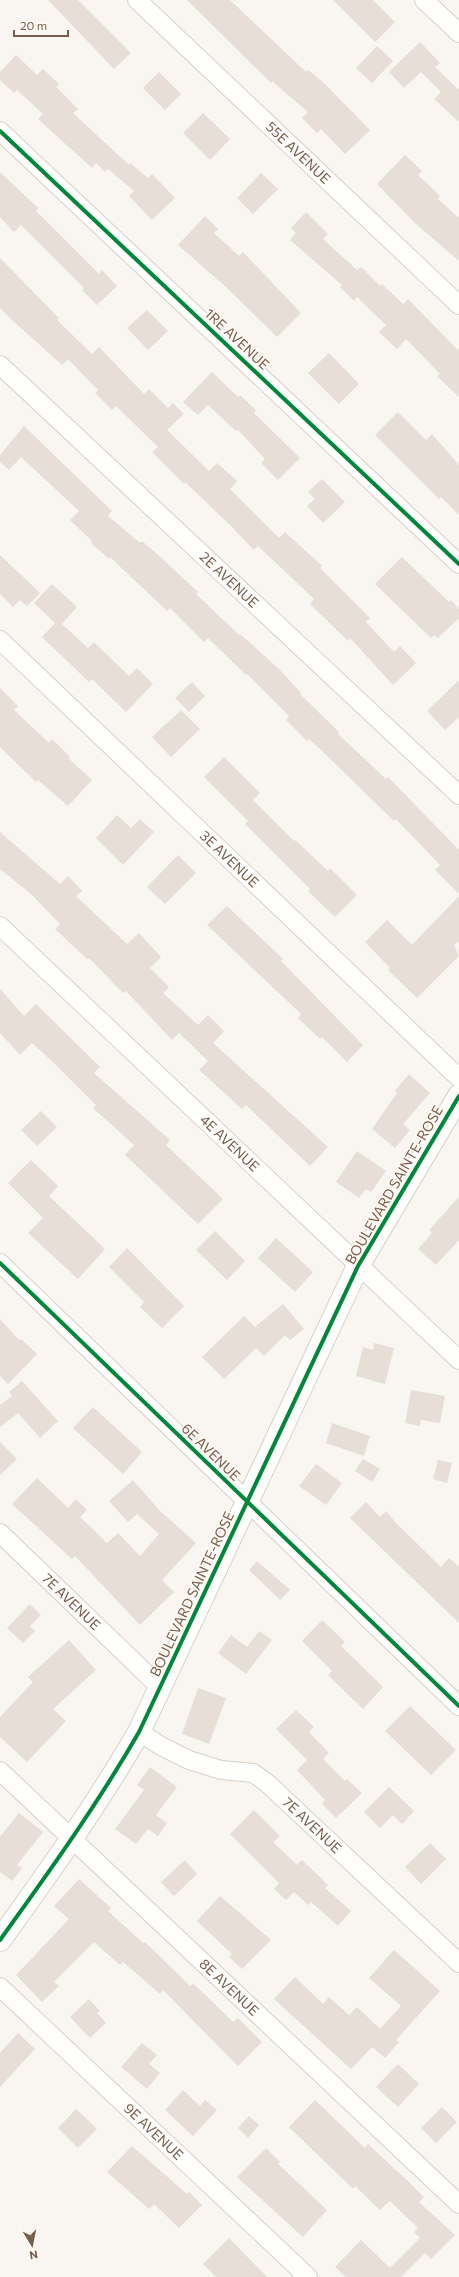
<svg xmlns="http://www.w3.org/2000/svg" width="459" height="2277" font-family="Commissioner,sans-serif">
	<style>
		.building { fill: #e6ded7 }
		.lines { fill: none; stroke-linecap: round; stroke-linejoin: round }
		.minor-casing { stroke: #d7d1cb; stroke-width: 20 }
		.tertiary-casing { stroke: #d7d1cb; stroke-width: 24 }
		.minor { stroke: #fefefd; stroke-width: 18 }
		.tertiary { stroke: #fefefd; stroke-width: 22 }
		.cycleway-casing { stroke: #fffaf3; stroke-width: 6 }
		.cycleway { stroke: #00873e; stroke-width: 4 }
		.labels { text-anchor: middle; stroke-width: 3; stroke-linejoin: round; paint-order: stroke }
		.street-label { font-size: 14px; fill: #7a5c4d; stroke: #fffaf3 }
	</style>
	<rect width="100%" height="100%" fill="#f9f5f0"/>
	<!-- building -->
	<path class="building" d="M48,0H78L131,53L114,69Z
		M187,0H230L306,72L308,70L324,83L370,130L345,154L321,129L317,133L302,118L308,112L272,81L271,83Z
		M333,0H373L395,22L375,42Z
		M420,42L440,63L435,67L459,90V122L434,99L441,92L421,72L404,88L389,72Z
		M377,46L393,61L372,83L356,68Z
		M16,55L37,75L43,69L59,84L56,87L78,109L73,113L129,165L130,163L148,178L152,174L175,198L152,220L129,196L134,191L108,169L105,172L96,163L92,168L38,119L43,114L17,90L14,93L0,80V72Z
		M159,72L181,94L165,110L143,88Z
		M203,113L230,139L210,160L183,133Z
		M405,155L422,171L418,175L440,196L438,199L459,218V261L415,223L377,184Z
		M0,172L38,208L36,211L99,274L102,270L117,286L97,305L82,290L84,288L21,225L14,232L0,217Z
		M261,173L278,189L253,214L237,198Z
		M306,212L328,234L323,239L357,270L361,267L380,286L382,284L403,304L408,299L459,351V397L437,376L440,374L406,339L397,349L379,332L386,325L357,297L354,301L340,287L342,285L290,240L296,233L291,228Z
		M205,216L218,229L214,233L239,256L243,252L301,313L277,337L226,287L178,245Z
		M0,258L59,318L57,320L92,354L99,347L144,394L149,389L168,408L173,403L184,414L167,430L209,471L217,463L237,481L230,489L279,538L285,532L322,566L320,568L370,618L366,622L394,652L400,646L416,663L393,685L350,638L348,641L310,604L314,599L258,546L254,550L230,525L185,482L184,484L152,452L158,447L116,406L112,410L95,393L98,390L68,359L62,365L11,319L0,308Z
		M147,310L168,331L148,350L127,328Z
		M329,353L359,384L339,404L308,373Z
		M212,372L238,397L240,395L256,410L254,413L300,458L278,480L261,463L265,459L238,430L236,431L208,405L198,415L183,402Z
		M398,412L426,440L432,434L459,465V515L441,497L439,499L375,435Z
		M24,426L112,511L108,516L140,543L142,541L156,553L198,592L196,594L239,635L240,634L279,669L301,693L300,694L339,732L338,734L386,779L388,777L459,850V894L435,870L440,865L396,819L394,821L321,750L309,739L307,741L286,720L289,716L247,674L246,675L208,638L204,642L170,608L167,611L110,557L109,559L91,543L92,541L70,520L79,511L21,457L9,470L0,462V455Z
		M322,479L345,502L323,523L307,506L315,499L308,492Z
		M0,555L40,593L27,606L20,600L13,607L0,594Z
		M402,557L449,602L451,600L459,609V618L438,638L434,635L431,638L375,584Z
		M52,584L77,607L62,624L88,648L94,642L129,676L137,668L153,684L126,712L92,679L89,682L42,637L55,623L34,603Z
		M459,680V717L445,730L427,711Z
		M192,682L205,696L189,712L175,698Z
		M0,688L18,706L14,710L49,743L52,739L70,757L68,758L92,780L68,806L38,780L36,782L0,747Z
		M181,710L200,729L171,757L152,737Z
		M224,757L260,793L253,800L294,841L295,840L328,871L330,868L357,895L335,917L308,891L310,889L245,824L248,821L204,777Z
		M117,815L131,828L140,819L154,832L123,865L96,838Z
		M0,832L60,884L68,876L82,891L76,896L127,944L139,933L161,957L150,968L169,987L163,993L198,1025L208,1015L224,1031L213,1043L328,1147L310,1166L246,1105L242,1109L199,1070L208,1061L179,1033L172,1040L126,991L123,993L89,958L87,959L55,929L60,924L30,893L0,869Z
		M178,855L196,873L165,904L147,887Z
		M459,896V941L454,945L459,956L417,998L388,970L390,968L365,942L387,920L412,945Z
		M227,906L283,959L281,961L363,1045L347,1062L322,1037L320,1039L298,1018L301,1014L207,925Z
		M0,989L24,1016L36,1004L100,1067L94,1073L170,1140L166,1145L223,1199L198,1224L125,1155L134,1145L93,1108L96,1105L54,1063L32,1043L20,1055L0,1033Z
		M409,1074L430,1093L403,1124L410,1130L395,1148L372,1129L397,1093L395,1091Z
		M41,1111L57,1127L37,1146L21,1130Z
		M357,1151L386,1171L371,1192L366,1189L359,1198L336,1182Z
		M31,1160L58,1186L49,1196L105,1249L78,1279L28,1233L43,1218L8,1183Z
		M459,1197V1240L436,1265L418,1249L432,1233L429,1230Z
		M215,1231L245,1261L227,1280L196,1250Z
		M276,1238L313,1272L295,1292L258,1258Z
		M127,1248L184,1306L162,1328L140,1307L144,1302L109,1267Z
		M283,1304L304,1329L290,1340L285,1335L264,1356L256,1348L224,1379L202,1357L244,1316L255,1327Z
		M0,1319L19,1340L21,1339L37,1354L8,1384L0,1376Z
		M374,1343L394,1348L385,1384L356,1376L363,1347L373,1350Z
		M22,1381L58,1421L40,1438L18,1413L0,1427V1405L12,1396L9,1392Z
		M411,1390L445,1396L440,1423L421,1420L420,1426L405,1423Z
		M93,1407L142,1452L123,1474L73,1428Z
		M332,1423L370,1436L364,1456L326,1443Z
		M0,1442L17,1459L0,1475Z
		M363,1459L380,1469L372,1482L355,1471Z
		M438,1460L452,1463L447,1483L433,1479Z
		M316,1464L342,1483L326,1505L299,1486Z
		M37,1478L68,1508L76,1499L87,1510L80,1517L107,1543L118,1533L140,1556L159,1534L137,1514L128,1522L109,1501L133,1480L159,1510L196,1543L162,1580L174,1592L140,1625L75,1556L72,1559L12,1504Z
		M366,1502L380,1517L386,1511L397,1524L441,1567L449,1558L459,1567V1623L350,1518Z
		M257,1561L290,1590L280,1600L249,1570Z
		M30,1604L41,1615L30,1626L35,1631L23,1643L7,1628Z
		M322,1620L345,1642L341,1646L383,1687L363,1709L328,1675L332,1671L302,1641Z
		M259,1631L272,1640L246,1674L218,1653L231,1635L247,1647Z
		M69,1640L96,1670L53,1709L66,1721L27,1762L0,1737V1717L33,1682L28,1677Z
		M198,1688L226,1698L209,1744L182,1734Z
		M410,1706L456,1750L431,1775L385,1731Z
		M296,1710L314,1727L309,1732L329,1753L323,1759L345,1781L347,1779L362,1793L336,1818L322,1804L325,1800L297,1770L307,1760L276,1729Z
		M150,1767L177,1787L156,1815L167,1823L158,1836L148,1829L136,1844L115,1829L144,1790L137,1785Z
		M389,1787L414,1811L402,1824L393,1815L380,1828L364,1812Z
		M254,1810L280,1836L273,1842L297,1865L302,1860L328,1885L325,1888L351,1911L338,1926L311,1902L308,1905L294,1892L286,1900L274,1889L279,1883L230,1834Z
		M19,1813L43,1832L17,1865L22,1868L12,1881L0,1872V1837Z
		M430,1843L446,1859L421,1884L405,1867Z
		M185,1860L197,1874L174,1896L161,1882Z
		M79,1879L111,1908L108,1911L143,1943L145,1942L190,1986L193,1983L233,2022L238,2018L262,2042L238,2066L163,1990L160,1994L123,1962L120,1965L94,1942L54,1982L59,1986L42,2002L16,1975L69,1919L54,1906Z
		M220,1896L271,1940L242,1969L229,1957L232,1954L197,1921Z
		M394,1950L440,1991L396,2040L399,2042L385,2058L372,2047L351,2069L274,1999L295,1977L323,2004L329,1997L349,2015L357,2007L380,2029L401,2006L369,1978Z
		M89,1999L100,2011L97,2013L106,2023L90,2038L70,2017Z
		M18,2033L35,2049L0,2087V2053Z
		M142,2043L157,2055L149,2064L160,2073L147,2089L121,2067Z
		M398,2064L419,2084L398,2107L376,2087Z
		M183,2090L200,2106L205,2100L217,2110L193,2136L165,2110Z
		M315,2100L365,2148L368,2144L410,2183L424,2197L419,2202L455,2235L431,2259L425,2253L401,2277H346L335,2267L361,2240L390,2268L420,2238L414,2232L418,2228L390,2201L380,2210L355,2186L353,2189L289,2127Z
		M442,2107L457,2122L436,2143L421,2128Z
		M76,2109L97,2129L78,2148L58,2128Z
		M249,2116L259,2125L248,2138L238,2128Z
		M132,2146L187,2194L189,2192L202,2205L179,2228L154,2204L149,2209L107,2172Z
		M266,2148L280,2162L278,2164L327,2210L303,2237L237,2177Z
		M229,2238L267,2277H216L203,2264Z"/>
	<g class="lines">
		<!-- minor casing -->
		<g class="minor-casing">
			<g id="minor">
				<path id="s1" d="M137,0L459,305"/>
				<path d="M424,0L459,33"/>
				<path d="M0,131L459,564"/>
				<path id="s2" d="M0,365L459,795"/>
				<path id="s3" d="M0,640L459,1078"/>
				<path id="s4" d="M0,926L459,1360"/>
				<path d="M0,1263L459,1706"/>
				<path id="s5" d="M0,1533L160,1687"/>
				<path id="s6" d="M139,1732L161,1746L189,1760L221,1770L253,1773L267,1783L459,1963"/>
				<path id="s7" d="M0,1771L459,2204"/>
				<path id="s8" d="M0,1987L308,2277"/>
			</g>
		</g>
		<!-- tertiary casing -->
		<g class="tertiary-casing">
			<path id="tertiary" d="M0,1940C49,1872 97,1805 139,1732L358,1266L459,1096"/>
		</g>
		<!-- minor -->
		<use href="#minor" class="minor"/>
		<!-- tertiary -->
		<use href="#tertiary" class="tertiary"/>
		<!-- cycleway casing -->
		<g class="cycleway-casing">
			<path id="cycleway" d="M0,131L459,564
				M0,1263L459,1706
				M0,1940C49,1872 97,1805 139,1732L358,1266L459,1096"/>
		</g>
		<!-- cycleway -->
		<use href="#cycleway" class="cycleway"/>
	</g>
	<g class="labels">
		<!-- street labels -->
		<g class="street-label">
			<text dy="5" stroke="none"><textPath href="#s1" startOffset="222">55E AVENUE</textPath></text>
			<text transform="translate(237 339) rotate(43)" y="5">1RE AVENUE</text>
			<text dy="5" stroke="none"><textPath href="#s2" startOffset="314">2E AVENUE</textPath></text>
			<text dy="5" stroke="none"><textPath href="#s3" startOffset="317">3E AVENUE</textPath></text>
			<text dy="5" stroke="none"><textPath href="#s4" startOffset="316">4E AVENUE</textPath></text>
			<text transform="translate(394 1185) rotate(-60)" y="5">BOULEVARD SAINTE-ROSE</text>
			<text transform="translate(211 1452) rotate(44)" y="5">6E AVENUE</text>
			<text transform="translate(192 1594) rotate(-65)" y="5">BOULEVARD SAINTE-ROSE</text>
			<text dy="5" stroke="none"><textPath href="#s5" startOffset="99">7E AVENUE</textPath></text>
			<text dy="5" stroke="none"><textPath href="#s6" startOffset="202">7E AVENUE</textPath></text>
			<text dy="5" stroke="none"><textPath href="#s7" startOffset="315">8E AVENUE</textPath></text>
			<text dy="5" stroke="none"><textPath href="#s8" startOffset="211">9E AVENUE</textPath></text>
		</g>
	</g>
	<!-- north arrow -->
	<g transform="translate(32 2245) rotate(170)" stroke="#fffaf3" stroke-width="3" paint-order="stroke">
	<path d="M0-3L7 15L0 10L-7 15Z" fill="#7a5c4d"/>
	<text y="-6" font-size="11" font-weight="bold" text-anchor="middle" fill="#7a5c4d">N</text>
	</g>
	<!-- scale -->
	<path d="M14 30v6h54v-6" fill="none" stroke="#7a5c4d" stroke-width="2"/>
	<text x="20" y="30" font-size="12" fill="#7a5c4d" stroke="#fffaf3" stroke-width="3" paint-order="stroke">20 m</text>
</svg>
